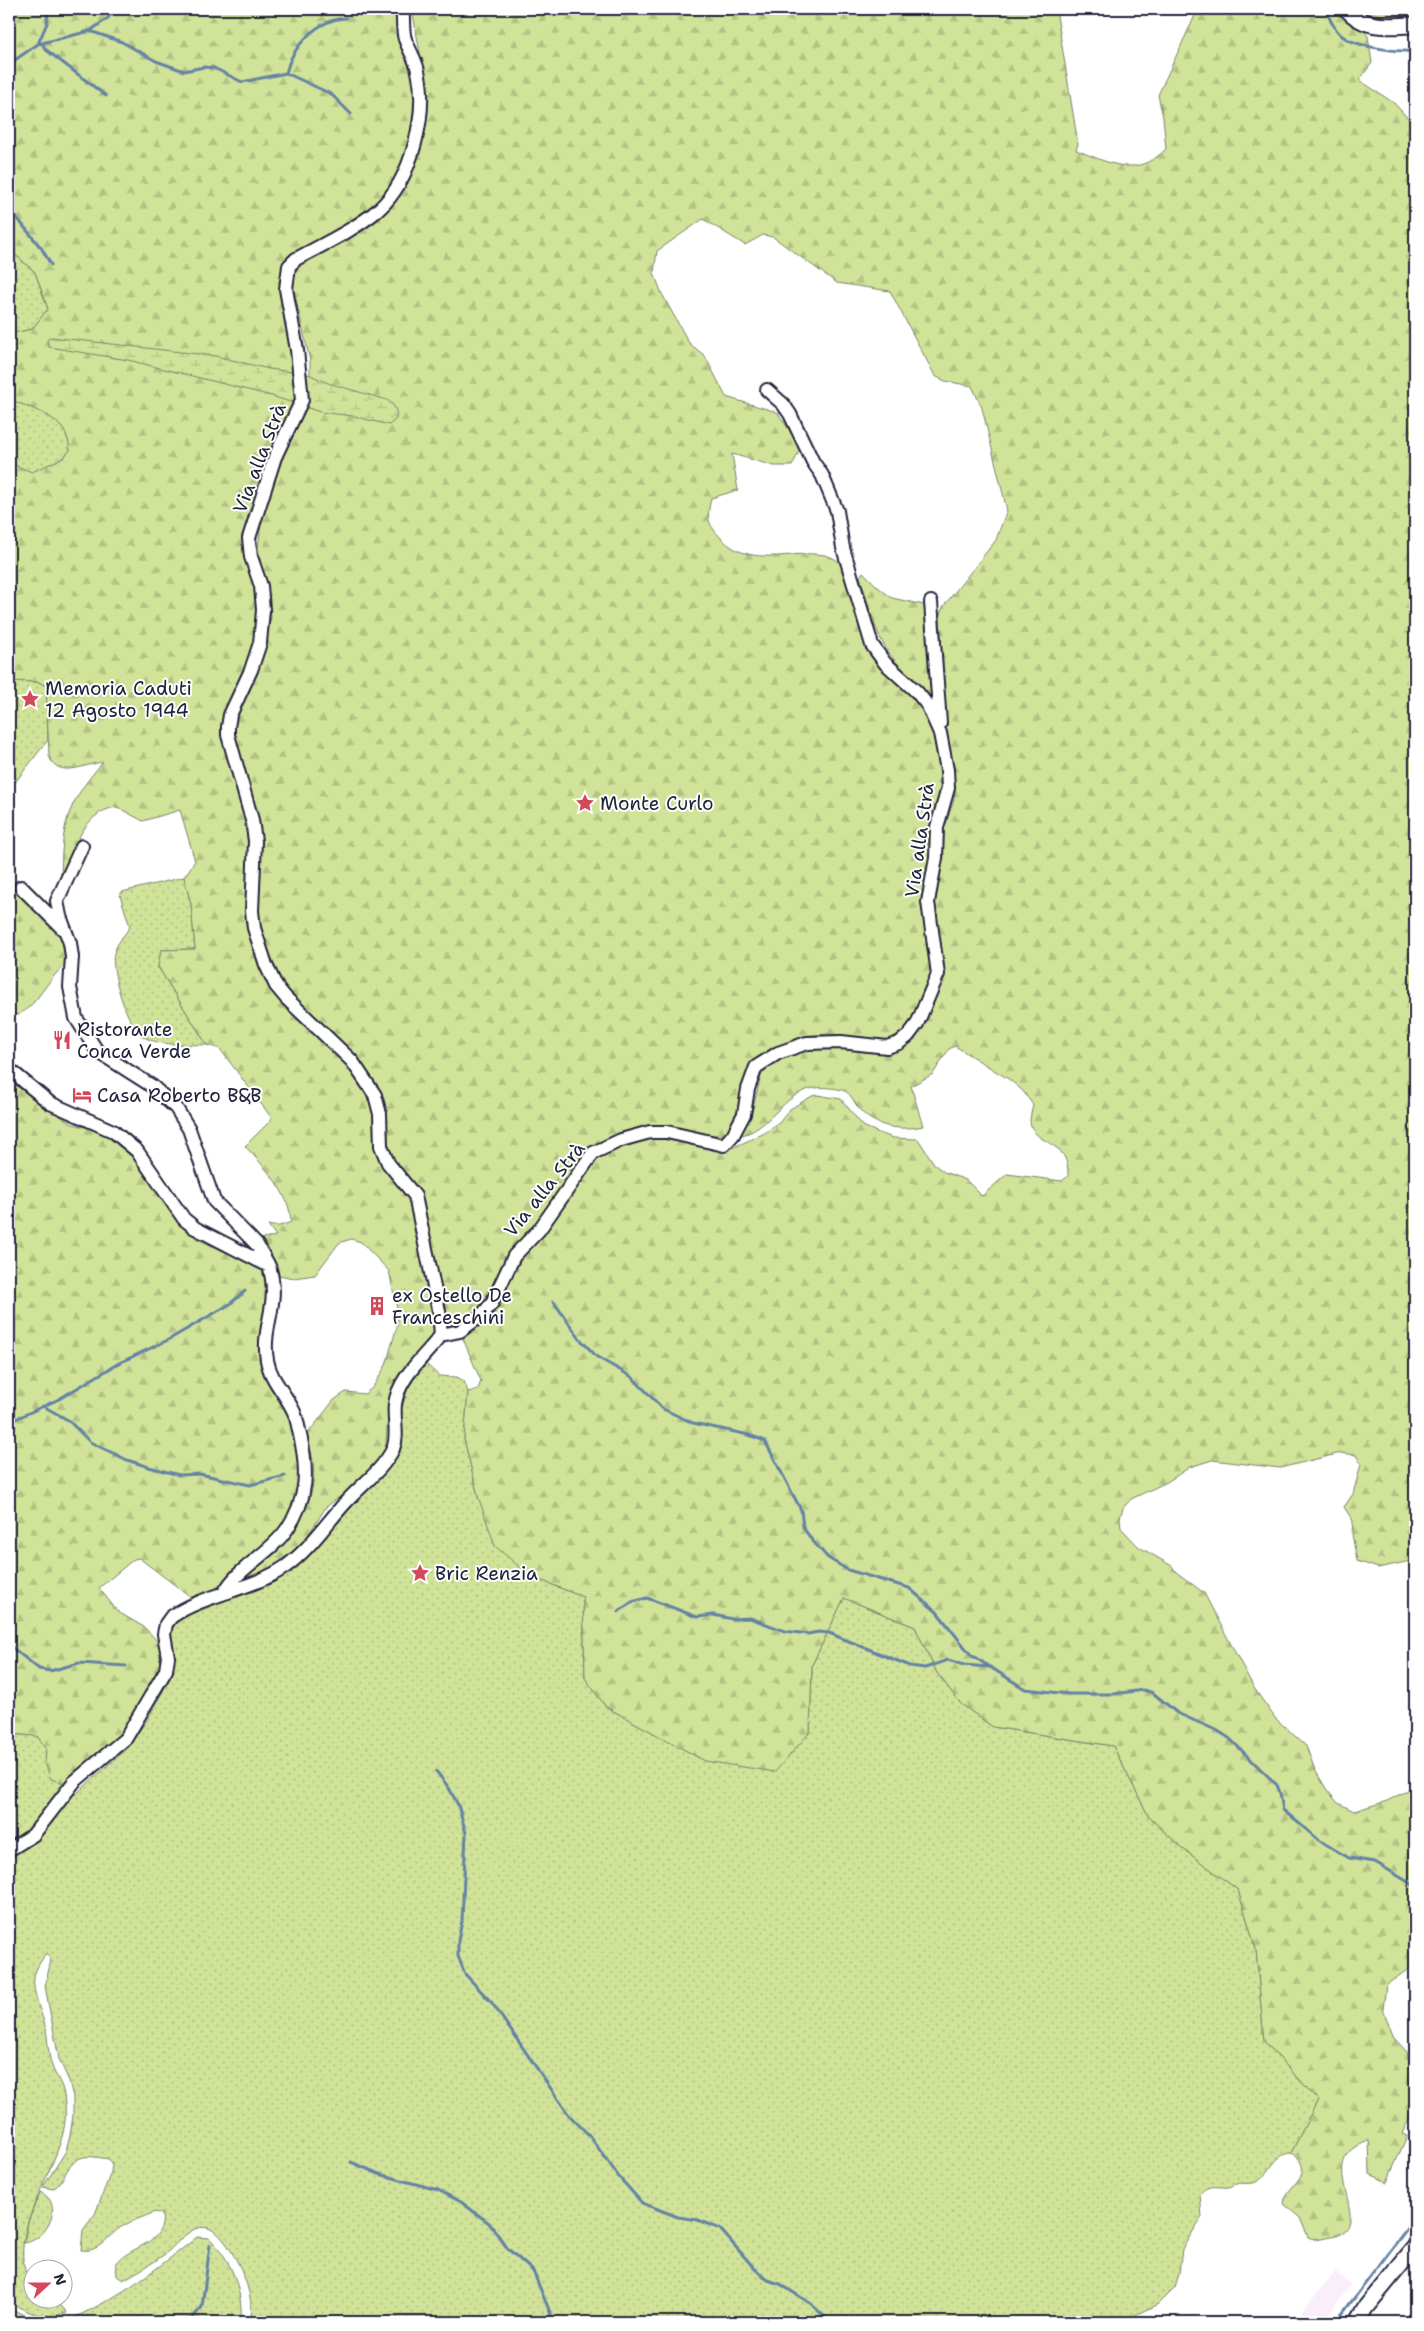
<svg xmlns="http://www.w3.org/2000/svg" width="1424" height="2331" font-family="'Shantell Sans',sans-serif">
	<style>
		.built { fill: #faeefa }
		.green { fill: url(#green-dots); stroke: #79826a }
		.forest { fill: url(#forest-firs); stroke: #79826a }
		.wetland { fill: url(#wetland-marsh); stroke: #79826a }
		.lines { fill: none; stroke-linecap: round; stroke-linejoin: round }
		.stream { stroke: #6582a6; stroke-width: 3 }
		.minor-casing { stroke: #22223b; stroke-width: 16 }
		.major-casing { stroke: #22223b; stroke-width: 19 }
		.minor { stroke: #fff; stroke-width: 12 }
		.major { stroke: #fff; stroke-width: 15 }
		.labels { text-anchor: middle; stroke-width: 4; stroke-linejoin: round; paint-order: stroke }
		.street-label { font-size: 19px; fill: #22223b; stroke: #fff }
		.poi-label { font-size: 19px; fill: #22223b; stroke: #fff; text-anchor: start }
	</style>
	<defs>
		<pattern id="green-dots" width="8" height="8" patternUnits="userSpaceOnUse" patternTransform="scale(1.25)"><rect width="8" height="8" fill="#d0e398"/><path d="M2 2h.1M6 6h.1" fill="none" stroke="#b2c284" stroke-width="1.8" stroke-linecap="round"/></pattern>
		<pattern id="forest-firs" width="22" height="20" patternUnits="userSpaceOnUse" patternTransform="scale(1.25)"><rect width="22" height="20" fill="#d0e398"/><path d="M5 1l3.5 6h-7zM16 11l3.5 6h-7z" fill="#b2c284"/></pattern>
		<pattern id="wetland-marsh" width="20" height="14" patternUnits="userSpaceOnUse" patternTransform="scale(1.25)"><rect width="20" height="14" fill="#d0e398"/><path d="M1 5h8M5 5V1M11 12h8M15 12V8" fill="none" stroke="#b2c284"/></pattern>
	</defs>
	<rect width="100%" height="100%" fill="#fff"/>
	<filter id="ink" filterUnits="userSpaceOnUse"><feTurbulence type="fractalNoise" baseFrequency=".02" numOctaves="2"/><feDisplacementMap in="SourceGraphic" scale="10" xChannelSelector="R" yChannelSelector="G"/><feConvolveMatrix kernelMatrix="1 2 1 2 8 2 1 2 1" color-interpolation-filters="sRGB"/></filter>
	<g filter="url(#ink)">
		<!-- built -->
		<path class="built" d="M1335,2271L1351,2285L1322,2322H1292L1329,2280Z"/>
		<!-- green -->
		<path class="green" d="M9,249L35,272L48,309L32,329L10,334Z
			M9,399C36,411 67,416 70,450L63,458L32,473L9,463Z
			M9,681L39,682L46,686L48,740L13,785L9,787Z
			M184,877L191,904L195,949L161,950L158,967L207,1045C186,1044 161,1047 142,1036C127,1026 110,970 114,953C117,943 124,935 130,927L120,895L122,892Z
			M425,1363L439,1376L457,1377L464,1381L468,1392L464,1439L478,1496L530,1576L583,1597L585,1678L606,1707L705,1761L810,1732L812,1665L844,1598L915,1627L937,1673L961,1704L993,1727L1113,1746L1149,1817L1182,1848L1238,1890L1256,1949L1264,2041L1318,2100L1291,2153C1273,2154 1271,2175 1256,2182C1250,2185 1242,2182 1236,2184C1233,2185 1231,2187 1229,2187C1218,2188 1208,2183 1200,2194L1202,2217L1182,2249L1179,2274L1175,2287L1158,2304L1131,2317L1126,2322H250C255,2305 246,2279 238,2263C229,2247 214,2217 191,2231C181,2237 174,2247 165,2254C152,2264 137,2272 123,2280L117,2276L116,2264C129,2245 167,2245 162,2214L155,2212C144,2217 133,2220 123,2226C107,2235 101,2253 81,2250L83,2230L95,2214L111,2172L112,2165L109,2159C87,2156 78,2152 65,2174C62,2180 59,2185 53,2189L43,2187L66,2151L70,2136L73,2116V2097L69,2081L59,2059L45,1986L51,1960L46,1953C42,1960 35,1969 34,1977C32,1993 42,2013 46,2029C48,2041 48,2054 52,2066C54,2073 59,2079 62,2087C65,2096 66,2111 65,2121C61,2169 0,2237 32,2285V2298C45,2299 60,2301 67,2313C42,2320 30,2313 9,2302V1734L37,1736L46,1748L45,1763L67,1784L75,1795L128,1747L147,1720L174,1671L170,1633L175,1624L189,1615L254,1589L306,1557L322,1540L340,1514L382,1473L409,1385L416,1371Z
			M40,2192C66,2203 47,2241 24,2243L28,2222Z
			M197,2237L209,2238C232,2259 243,2292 241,2322H63C112,2303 156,2270 197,2237Z
			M9,2308L39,2322H9Z"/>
		<!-- forest -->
		<path class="forest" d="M9,9H399L415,71L414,139L392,186L371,211L290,257L299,399L246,538L258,586L257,643L227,714L249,821L248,908L264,971L326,1038L372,1096L377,1146L412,1197L438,1327L389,1403L385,1455L350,1489L326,1507L302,1545L286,1559L244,1581C253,1569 265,1562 275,1552C298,1529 318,1496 313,1462C312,1453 309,1444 306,1436L334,1400L346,1392L365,1394L373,1387L386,1365L397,1326L398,1313L389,1271L361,1242L351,1239L339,1243L315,1275L294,1278L279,1275L276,1263L259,1239L276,1236L268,1225C277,1228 283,1225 291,1222C290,1192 264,1167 245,1146L271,1120V1117L220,1049L207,1045L158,967L161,950L195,949L191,904L184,877L195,861L180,810L143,821L117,807C82,811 71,855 61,883C62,825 64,807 103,762C84,764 58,780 49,756L46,686L39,682L9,681V463L32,472L63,458L70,450C67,416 36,411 9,399V334L32,329L48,309L35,272L9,249Z
			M412,9H1056L1078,144L1076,150C1110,163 1136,179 1166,149L1163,117L1158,95L1198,9H1346L1368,36L1372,63L1359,80L1394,103L1415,126V1560L1378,1568L1357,1561L1352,1534L1353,1521L1344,1507L1353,1494L1361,1464L1356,1455L1341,1453L1280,1468L1212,1460L1190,1467L1167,1482L1131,1499L1123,1508L1120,1518L1121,1528L1139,1547L1172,1566L1176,1572L1204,1593L1254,1688L1275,1718L1306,1746L1315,1770L1327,1790L1338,1803L1354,1811L1387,1801L1408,1790L1415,1789V1968L1413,1966L1386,1985L1383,2009L1394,2038L1407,2052L1415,2086V2096L1410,2116L1402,2134L1407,2136L1387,2182L1370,2174L1369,2141C1363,2141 1360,2144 1355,2147C1319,2170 1378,2230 1331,2236C1323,2237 1316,2241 1308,2237L1300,2218L1284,2204C1285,2187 1310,2178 1300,2161C1298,2156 1296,2155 1291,2153L1318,2100L1264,2041L1256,1949L1238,1890L1182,1848L1149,1817L1113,1746L993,1727L961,1704L937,1673L915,1627L844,1598L812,1665L810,1732L775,1772L705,1761L606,1707L585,1678L583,1597L530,1576L495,1546L478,1496L464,1439L468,1392L478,1389L481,1381L463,1339L489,1316L504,1294L516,1263L595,1158L625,1143L648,1138L679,1141L716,1150L734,1147L765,1133L779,1123L790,1109L812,1096L818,1095L841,1099L863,1126L879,1133L893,1138L918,1139L935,1165L944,1172L966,1180L982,1196L1007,1174L1062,1181L1068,1176C1070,1138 1033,1147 1030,1121C1030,1116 1032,1110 1033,1105L1023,1091L1010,1080L955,1046L949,1049L933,1074L911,1086L923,1126C901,1131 875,1128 859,1109C855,1104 852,1095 845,1091C837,1088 824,1087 815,1088C782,1092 770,1132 737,1136L745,1126L752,1112L761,1076L768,1065L796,1051L810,1047L899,1050L942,978L944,964L935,906L943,832L954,800V785L953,763L946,735L940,614L943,607L996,540L1007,510L982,408L972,386L945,381L935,376L890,291L837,283L773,237L763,235L745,245L703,219L657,251L654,273L662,294L689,343L705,356L726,397L777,412L801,447L792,466H774L732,454L738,490L711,498C707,518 706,522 721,538C756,577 817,537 841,564C855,580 860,626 869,647C880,672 904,682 920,702C931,715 945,760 945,777C945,789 941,802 939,814C934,843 929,871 924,900C924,924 934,947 931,971L910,1024L901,1032L889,1040L829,1034L802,1036L766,1052L749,1067L743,1085L741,1107L732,1126L722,1135L618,1136L597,1144L585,1156L485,1308L458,1326L451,1325L445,1317L426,1226L386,1147L385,1133L387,1109L378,1090L344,1045L295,1003L280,984L258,927L259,842L233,737L234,716L259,664L271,617L258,549L262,513L278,462L304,411L310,389V361L291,278L305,260L348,240L387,211L413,169L422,146L427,105L426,86Z
			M1360,9H1415V15L1385,17Z
			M863,572L878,587L892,598L924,605L927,611L931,695L928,697C918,681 903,671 892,657C874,635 869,603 860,577Z
			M9,875C22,896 80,939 65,965C47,979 38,1005 18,1015L9,1013Z
			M9,1080L39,1103L73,1124L100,1131L123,1143L144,1165L173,1211L197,1239L260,1267L269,1279L267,1312L260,1341L261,1365L271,1389L290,1415L302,1472L299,1498L286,1525L263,1549L215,1589L192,1598L139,1558L134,1559L99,1588L118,1612L144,1627L162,1646L163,1651L160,1673L116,1742L84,1765L67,1784L51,1779L45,1763L46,1748L37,1736L9,1734Z"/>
		<!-- wetland -->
		<path class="wetland" d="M51,337L215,356L269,369L308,374L328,383L387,400C394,406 398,409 396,419L389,425L353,416L320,412L272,396L128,360L49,347L47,340Z"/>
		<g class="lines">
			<!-- stream -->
			<path class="stream" d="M1326,9C1329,18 1332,26 1339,33C1351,47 1397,52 1415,51
				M90,31L108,18L114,9
				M42,43L45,49L106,96
				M38,44L47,23L48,9
				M9,64L38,44L90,31L122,42L156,61L184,71L204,67L214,68L242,82L286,73L331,94L351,114
				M286,73C292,46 318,19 346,18
				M9,208L42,249L51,265
				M553,1301L580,1339L597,1357L632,1377L663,1409L693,1423L749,1435L765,1441L801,1510L803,1527L811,1539L828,1558L848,1570L909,1588L937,1612L971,1655L1025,1689L1069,1694H1113L1144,1690L1153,1693L1177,1713L1218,1731L1229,1738L1277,1785L1280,1793L1283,1810L1320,1841L1349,1858L1375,1862L1415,1886
				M43,1406L68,1420L90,1442L127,1460L149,1467L179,1475L200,1474L250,1485L285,1476
				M9,1422L59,1399L119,1363L168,1340L230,1304L245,1291
				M618,1612L632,1602L647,1598L697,1617L714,1615L732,1619L750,1618L785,1631L808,1634L818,1632L829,1633L910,1666L925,1668L948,1660L964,1665L988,1667
				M9,1645L39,1669L50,1671L79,1663L126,1666
				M436,1771L449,1788L458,1805L466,1833L462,1921L458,1941V1956L465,1974L492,2003L569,2115L589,2135L619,2177L642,2203L678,2217L698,2220L720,2229L755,2269L768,2280L780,2284L810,2303L830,2322
				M351,2162L379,2174L438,2190L461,2202L489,2223L508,2249L533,2271L554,2322
				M189,2322L202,2307L210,2245
				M1336,2322L1415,2218"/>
			<!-- minor casing -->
			<g class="minor-casing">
				<path id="minor" d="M931,602L940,723
					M82,846L57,901L60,916L70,943L72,957L70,987L76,1018L97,1051L152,1086L176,1108L189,1129L214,1201L257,1245L268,1264
					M21,887L63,929
					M9,1069L50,1103L113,1131L137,1151L184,1219L195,1228L269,1266C281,1304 261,1326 267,1360C270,1379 285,1393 293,1410C297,1417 298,1427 300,1435C308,1469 308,1499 287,1529C270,1554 238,1567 224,1593
					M441,1335L460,1331L482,1315L492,1303L514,1256L539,1230L593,1153L621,1140L650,1132H667L724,1145L733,1135L744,1114L748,1089L756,1067L778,1053L807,1043L841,1042L887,1047L899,1043L908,1036L917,1024L938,974L928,902L936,858L937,827L948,788L947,770L940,733L928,706L917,692L885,663L872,645L843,548L837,511L822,475L813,462L790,414L783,404L767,390
					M9,1850L33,1835L74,1782L126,1738L166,1670L168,1657L164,1634L166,1624L171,1617C206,1593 250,1591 285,1567C310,1549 325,1525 345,1503C361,1485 382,1471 393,1449C399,1435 393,1419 395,1404C399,1376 425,1357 441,1335L439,1311L415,1196L388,1163L381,1146L380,1114L375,1095L352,1061L286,998L276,986L266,965L254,928L252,911L255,841L252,820L228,735V727L230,715L251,670L260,643L263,610L261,586L251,557L249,538L275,457L302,400L297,350L286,289L289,266L296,259C324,244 354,230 378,210C412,180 428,113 418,71C416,60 409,50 405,39C402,30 404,18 402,9"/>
			</g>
			<!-- major casing -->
			<g class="major-casing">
				<path id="major" d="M1347,9C1366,31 1389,25 1415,25
					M1357,2322L1365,2308L1415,2247"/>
			</g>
			<!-- minor -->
			<use href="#minor" class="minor"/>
			<!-- major -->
			<use href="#major" class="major"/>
		</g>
	</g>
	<!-- icons -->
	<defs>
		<g id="sight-bare" transform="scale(1.5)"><path d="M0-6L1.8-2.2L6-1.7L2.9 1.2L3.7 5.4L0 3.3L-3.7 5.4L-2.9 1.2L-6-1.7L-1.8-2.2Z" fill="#d1495b" stroke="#fff" stroke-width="2.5" paint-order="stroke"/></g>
		<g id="restaurant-bare" transform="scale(1.5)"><path d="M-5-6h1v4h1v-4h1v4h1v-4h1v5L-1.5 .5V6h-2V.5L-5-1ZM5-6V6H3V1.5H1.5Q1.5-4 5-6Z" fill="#d1495b" stroke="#fff" stroke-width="2.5" paint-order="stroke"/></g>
		<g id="hotel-bare" transform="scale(1.5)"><path d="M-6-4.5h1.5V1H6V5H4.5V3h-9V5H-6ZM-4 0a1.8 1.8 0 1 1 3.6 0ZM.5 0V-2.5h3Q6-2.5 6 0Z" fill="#d1495b" stroke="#fff" stroke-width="2.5" paint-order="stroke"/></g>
		<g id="building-bare" transform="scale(1.5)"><path d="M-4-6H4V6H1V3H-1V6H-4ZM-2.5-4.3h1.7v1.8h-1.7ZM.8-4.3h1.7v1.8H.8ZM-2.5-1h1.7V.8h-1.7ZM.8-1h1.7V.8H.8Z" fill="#d1495b" stroke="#fff" stroke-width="2.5" paint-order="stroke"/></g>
	</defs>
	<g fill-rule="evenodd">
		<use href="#sight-bare" x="30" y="699"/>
		<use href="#sight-bare" x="585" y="803"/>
		<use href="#restaurant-bare" x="62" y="1040"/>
		<use href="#hotel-bare" x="82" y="1095"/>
		<use href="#building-bare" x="377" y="1306"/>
		<use href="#sight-bare" x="420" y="1573"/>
	</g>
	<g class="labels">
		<!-- street labels -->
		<g class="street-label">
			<text transform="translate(259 458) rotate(-69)" y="7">Via alla Strà</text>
			<text transform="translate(919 840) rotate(-82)" y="7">Via alla Strà</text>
			<text transform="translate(544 1189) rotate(-51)" y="7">Via alla Strà</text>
		</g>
		<!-- poi labels -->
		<g class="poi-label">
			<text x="45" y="695">Memoria Caduti<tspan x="45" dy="22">12 Agosto 1944</tspan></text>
			<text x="600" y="810">Monte Curlo</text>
			<text x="77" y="1036">Ristorante<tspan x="77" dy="22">Conca Verde</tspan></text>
			<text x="97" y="1102">Casa Roberto B&amp;B</text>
			<text x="392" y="1302">ex Ostello De<tspan x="392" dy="22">Franceschini</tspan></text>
			<text x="435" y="1580">Bric Renzia</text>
		</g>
	</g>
	<!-- margin -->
	<rect width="1424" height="2331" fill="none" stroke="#fff" stroke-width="30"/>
	<rect x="15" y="15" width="1394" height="2301" fill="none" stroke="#22223b" stroke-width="2" filter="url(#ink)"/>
	<!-- north arrow -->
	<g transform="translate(48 2284) rotate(69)"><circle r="24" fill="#ffffff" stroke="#a7a7b1"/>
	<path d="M0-4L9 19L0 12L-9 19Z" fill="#d1495b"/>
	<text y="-8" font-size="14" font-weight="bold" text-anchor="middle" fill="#22223b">N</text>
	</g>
</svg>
